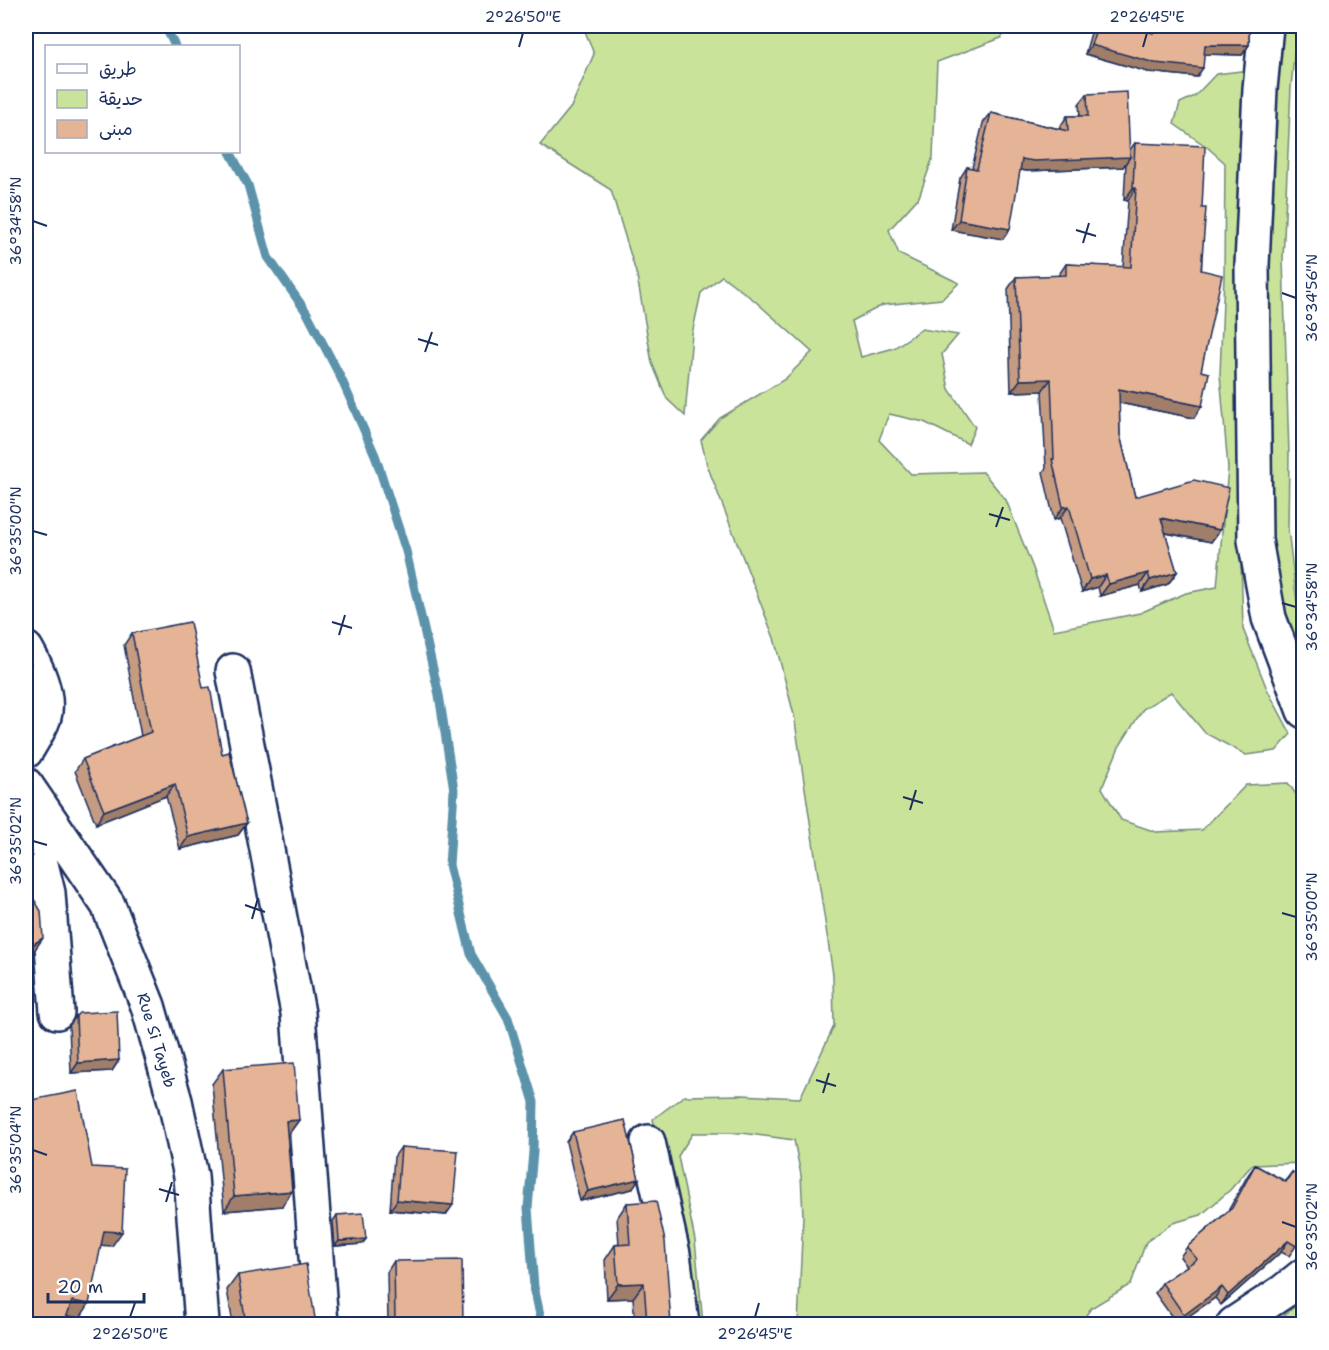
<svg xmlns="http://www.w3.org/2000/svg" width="1329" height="1350" font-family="'Shantell Sans','Playpen Sans Arabic',sans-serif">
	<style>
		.green { fill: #c9e39a; stroke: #72897c; stroke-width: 1.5 }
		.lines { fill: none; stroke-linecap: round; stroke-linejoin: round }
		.stream { stroke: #5b93ab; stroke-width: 9 }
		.minor-casing { stroke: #1b2f5e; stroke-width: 38 }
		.secondary-casing { stroke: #1b2f5e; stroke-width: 38 }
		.minor { stroke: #fff; stroke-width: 33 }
		.secondary { stroke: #fff; stroke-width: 33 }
		.wall { fill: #c59b81; stroke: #1b2f5e; stroke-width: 1.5 }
		.shaded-wall { fill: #a07e69; stroke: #1b2f5e; stroke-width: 1.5 }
		.building { fill: #e5b496; stroke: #1b2f5e; stroke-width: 1.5 }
		.ticks { fill: none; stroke: #1b2f5e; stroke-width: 2 }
		.labels { text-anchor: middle; stroke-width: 5; stroke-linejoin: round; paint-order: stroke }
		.street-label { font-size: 16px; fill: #1b2f5e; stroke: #fff }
		.neatline { fill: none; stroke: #1b2f5e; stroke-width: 2 }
		.ticks-label { font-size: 15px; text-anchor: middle; fill: #1b2f5e }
	</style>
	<rect width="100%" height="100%" fill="#fff"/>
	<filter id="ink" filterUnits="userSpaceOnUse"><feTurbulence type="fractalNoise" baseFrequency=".0167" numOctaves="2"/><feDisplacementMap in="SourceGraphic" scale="12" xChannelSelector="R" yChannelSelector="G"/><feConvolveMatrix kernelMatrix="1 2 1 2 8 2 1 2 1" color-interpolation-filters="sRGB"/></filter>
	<g filter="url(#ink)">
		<!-- green -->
		<path class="green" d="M583,26H1010L1001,38L937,62L933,157L919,197L889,230L899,254L959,283L942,299L883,305L852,321L861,357L894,348L922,329L958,335L942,354L949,389L975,427L968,444L924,422L889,414L879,440L911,474L983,472L1006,500L1033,568L1054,630L1140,613L1186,593L1217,587L1228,468L1220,374L1224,276L1225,163L1207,147L1174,124L1180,103L1195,96L1216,74L1249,70L1241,558L1243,629L1267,689L1291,734L1276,751L1246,755L1205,733L1171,692L1143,709L1119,747L1102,788L1121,820L1156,832L1202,830L1246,785L1288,783L1303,804V1163L1252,1165L1230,1190L1201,1215L1173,1223L1146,1242L1131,1284L1091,1308L1080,1324H798L803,1216L801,1175L794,1140L742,1133H693L678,1156L695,1240L703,1324H690L678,1248L653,1119L684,1096L742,1095L800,1098L834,1026L833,975L794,715L774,638L707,465L701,440L720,418L785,379L812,352L755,301L722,276L701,293L692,334L685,416L667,399L652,363L637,276L611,190L540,145L571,107L594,54Z
			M1277,26H1297L1291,87L1283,259L1289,455L1288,529L1297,603L1303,623V690L1264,539L1260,260Z
			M1303,1300V1324H1273Z"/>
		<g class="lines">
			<!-- stream -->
			<path class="stream" d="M165,26L175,46
				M230,152L248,185L268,257L307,313L340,376L375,455L406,551L439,695L454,790L449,865L471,954L508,1018L534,1102L533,1152L528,1208L534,1287L542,1324"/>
			<!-- minor casing -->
			<g class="minor-casing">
				<path id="minor" d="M1266,26L1260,89L1252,265L1255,540L1269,618L1304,711
					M26,649C37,668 50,695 44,717C40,729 32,741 26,751
					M233,671L298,1013L321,1324
					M26,802L48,893L57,1012
					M648,1142L673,1254L682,1324
					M1234,1324L1284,1291L1304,1275"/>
			</g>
			<!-- secondary casing -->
			<g class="secondary-casing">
				<path id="secondary" d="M26,785L108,905L148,1006L175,1101L191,1176L202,1324"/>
			</g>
			<!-- minor -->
			<use href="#minor" class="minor"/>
			<!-- secondary -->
			<use href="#secondary" class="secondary"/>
		</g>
		<!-- wall -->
		<path class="wall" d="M1093,26H1128L1147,31L1148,26H1249V45L1242,55L1204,54L1197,77L1148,72L1085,54Z
			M1087,94L1129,151L1135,143L1202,208L1201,371L1194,418L1119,403L1120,435L1135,497L1220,530L1211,542L1165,533L1177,572L1168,584L1142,592L1140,585L1100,596L1098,587L1082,592L1060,518L1054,520L1043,472L1046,468L1042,391L1011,392L1008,289L1016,277L1058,276L1066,264L1123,267L1128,201L1124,200L1126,162L1123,167L1027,171L1020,170L1003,239L951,230L960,178L967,167L972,168L983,123L991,113L1060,129V127L1067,116H1080L1079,104Z
			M1304,114V166H1303L1301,117Z
			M132,633L203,688L222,754L247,823L238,835L180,849L166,796L96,824L75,771L83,759L141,736L124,645Z
			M76,1016L119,1060L112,1071L71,1073L69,1026Z
			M223,1069L299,1120L288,1135H287L282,1206L224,1211L212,1084Z
			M573,1132L632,1189L580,1201L566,1142Z
			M401,1147L446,1215L390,1210L394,1157Z
			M1255,1165L1285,1181L1292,1172L1296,1246L1289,1256L1281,1252L1221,1305L1215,1298L1177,1324L1155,1293L1162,1283L1187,1266L1180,1257L1187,1247L1228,1211L1248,1175Z
			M627,1203L671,1324H635L633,1298L607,1299L605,1260L615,1245L619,1244L617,1218Z
			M337,1215L366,1239L362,1244L335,1246L333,1221Z
			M394,1261L463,1324H388L387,1272Z
			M238,1275L316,1324H233L227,1290Z"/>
		<!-- shaded-wall -->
		<path class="shaded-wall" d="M1091,45L1203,68L1197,77L1148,72L1085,54Z
			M1205,45H1249L1242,55L1199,54Z
			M1130,157L1123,167L1027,171L1015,169L1022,159Z
			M1133,188H1136L1128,201L1124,200Z
			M959,220L1010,229L1003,239L951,230Z
			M1051,379L1042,391L1011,392L1020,380Z
			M1119,389L1202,406L1194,418L1110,401Z
			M1069,506L1060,518L1054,520L1063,507Z
			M1161,518L1220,530L1211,542L1152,530Z
			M1177,572L1168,584L1142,592L1150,580Z
			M1148,573L1140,585L1100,596L1109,584Z
			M1106,575L1098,587L1082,592L1090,579Z
			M175,784L166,796L96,824L104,811Z
			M247,823L238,835L180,849L188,837Z
			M32,857L26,866V860Z
			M43,938L34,951L26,957V949Z
			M119,1060L112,1071L71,1073L78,1063Z
			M299,1120L288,1135L275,1136L286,1121Z
			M639,1179L632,1189L580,1201L588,1191Z
			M292,1191L282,1206L224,1211L234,1196Z
			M397,1200L453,1205L446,1215L390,1210Z
			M104,1231L122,1232L112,1246L95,1245Z
			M366,1239L362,1244L335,1246L339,1241Z
			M1288,1241L1281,1252L1221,1305L1228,1295Z
			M644,1283L633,1298L607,1299L618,1284Z
			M1222,1287L1215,1298L1177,1324L1184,1315Z
			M72,1301L89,1304L80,1318L63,1315Z
			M395,1322H408L406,1324H393Z"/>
		<!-- building -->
		<path class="building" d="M1097,26H1128L1153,33L1154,26H1249V45H1205L1203,68L1155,63L1091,45Z
			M1127,92L1130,157L1034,161L1022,159L1010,229L959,220L967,167L977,169L991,113L1068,131L1067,116H1088L1087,94Z
			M1135,143L1205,146L1202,208H1206L1201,270L1222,275L1201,371L1209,373L1202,406L1119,389L1120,435L1135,497L1194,480L1229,488L1220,530L1161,518L1177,572L1150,580L1148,573L1109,584L1106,575L1090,579L1069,506L1063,507L1052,459H1054L1051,379L1020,380L1016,277L1066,275V264L1131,267L1136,188H1133Z
			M190,622L203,688L210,687L222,754L229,752L247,823L188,837L175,784L104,811L83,759L151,732L132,633Z
			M26,652L31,664L26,667Z
			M26,828L32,857L26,860Z
			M26,886L41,911L43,938L26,949Z
			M117,1011L119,1060L78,1063L76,1016L79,1013Z
			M294,1063L299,1120L286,1121L292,1191L234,1196L223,1069Z
			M78,1091L92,1167L125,1169L122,1232L104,1231L89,1304L72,1301L64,1324H26V1101Z
			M625,1120L639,1179L588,1191L573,1132Z
			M401,1147L458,1151L453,1205L397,1200Z
			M1255,1165L1286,1182L1292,1172L1304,1178V1233L1296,1246L1288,1241L1228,1295L1222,1287L1184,1315L1162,1283L1197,1259L1187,1247L1232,1208Z
			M656,1201L665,1241L671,1324H647L644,1283L618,1284L615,1245L630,1244L627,1203Z
			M363,1213L366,1239L339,1241L337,1215Z
			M462,1260L463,1324H408V1322H395L394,1261Z
			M306,1264L316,1324H246L238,1275Z"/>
	</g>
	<!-- ticks -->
	<path class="ticks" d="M519,47L523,33M1143,47L1147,33M33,221L47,226M1076,230L1096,236M1083,243L1089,223M1282,293L1296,298M418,339L438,345M425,352L432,332M989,514L1010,520M996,527L1003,507M33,531L47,535M1282,603L1296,607M332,622L352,628M339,635L345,615M903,797L923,803M910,810L916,790M33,841L47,845M245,905L265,912M1282,913L1296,917M252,919L258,898M816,1080L836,1086M823,1093L829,1073M33,1150L47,1155M159,1189L179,1195M166,1202L172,1182M1282,1222L1296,1227M130,1317L135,1303M755,1317L759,1303"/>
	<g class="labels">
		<!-- street labels -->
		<g class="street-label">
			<text transform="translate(157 1040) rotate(73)" y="6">Rue Si Tayeb</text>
		</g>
	</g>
	<!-- margin -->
	<rect width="1329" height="1350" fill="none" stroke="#fff" stroke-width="66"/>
	<!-- legend -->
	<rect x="45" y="45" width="195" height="108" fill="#ffffff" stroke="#a4acbf" stroke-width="1.5"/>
	<rect x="57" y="64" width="30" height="9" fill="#ffffff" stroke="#a4acbf" stroke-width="1.5"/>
	<text x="99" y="75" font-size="18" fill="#1b2f5e">طريق</text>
	<rect x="57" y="90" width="30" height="18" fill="#c9e39a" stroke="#a4acbf" stroke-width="1.5"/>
	<text x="99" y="105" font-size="18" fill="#1b2f5e">حديقة</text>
	<rect x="57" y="120" width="30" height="18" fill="#e5b496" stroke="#a4acbf" stroke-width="1.5"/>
	<text x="99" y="135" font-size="18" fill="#1b2f5e">مبنى</text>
	<!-- scale -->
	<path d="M48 1293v9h96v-9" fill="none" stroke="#1b2f5e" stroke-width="3"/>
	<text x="57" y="1293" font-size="18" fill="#1b2f5e" stroke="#ffffff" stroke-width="4.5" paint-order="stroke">20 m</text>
	<rect x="33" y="33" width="1263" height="1284" class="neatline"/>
	<g class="ticks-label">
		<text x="523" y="22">2°26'50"E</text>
		<text x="1147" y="22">2°26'45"E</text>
		<text transform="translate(16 221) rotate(-90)" y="5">36°34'58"N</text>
		<text transform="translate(1312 298) rotate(-90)" y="5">36°34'56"N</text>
		<text transform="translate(16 531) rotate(-90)" y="5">36°35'00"N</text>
		<text transform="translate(1312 607) rotate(-90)" y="5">36°34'58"N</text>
		<text transform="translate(16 841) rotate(-90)" y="5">36°35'02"N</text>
		<text transform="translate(1312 917) rotate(-90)" y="5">36°35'00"N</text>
		<text transform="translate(16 1150) rotate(-90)" y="5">36°35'04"N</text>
		<text transform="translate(1312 1227) rotate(-90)" y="5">36°35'02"N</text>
		<text x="130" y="1339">2°26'50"E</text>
		<text x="755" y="1339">2°26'45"E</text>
	</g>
</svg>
